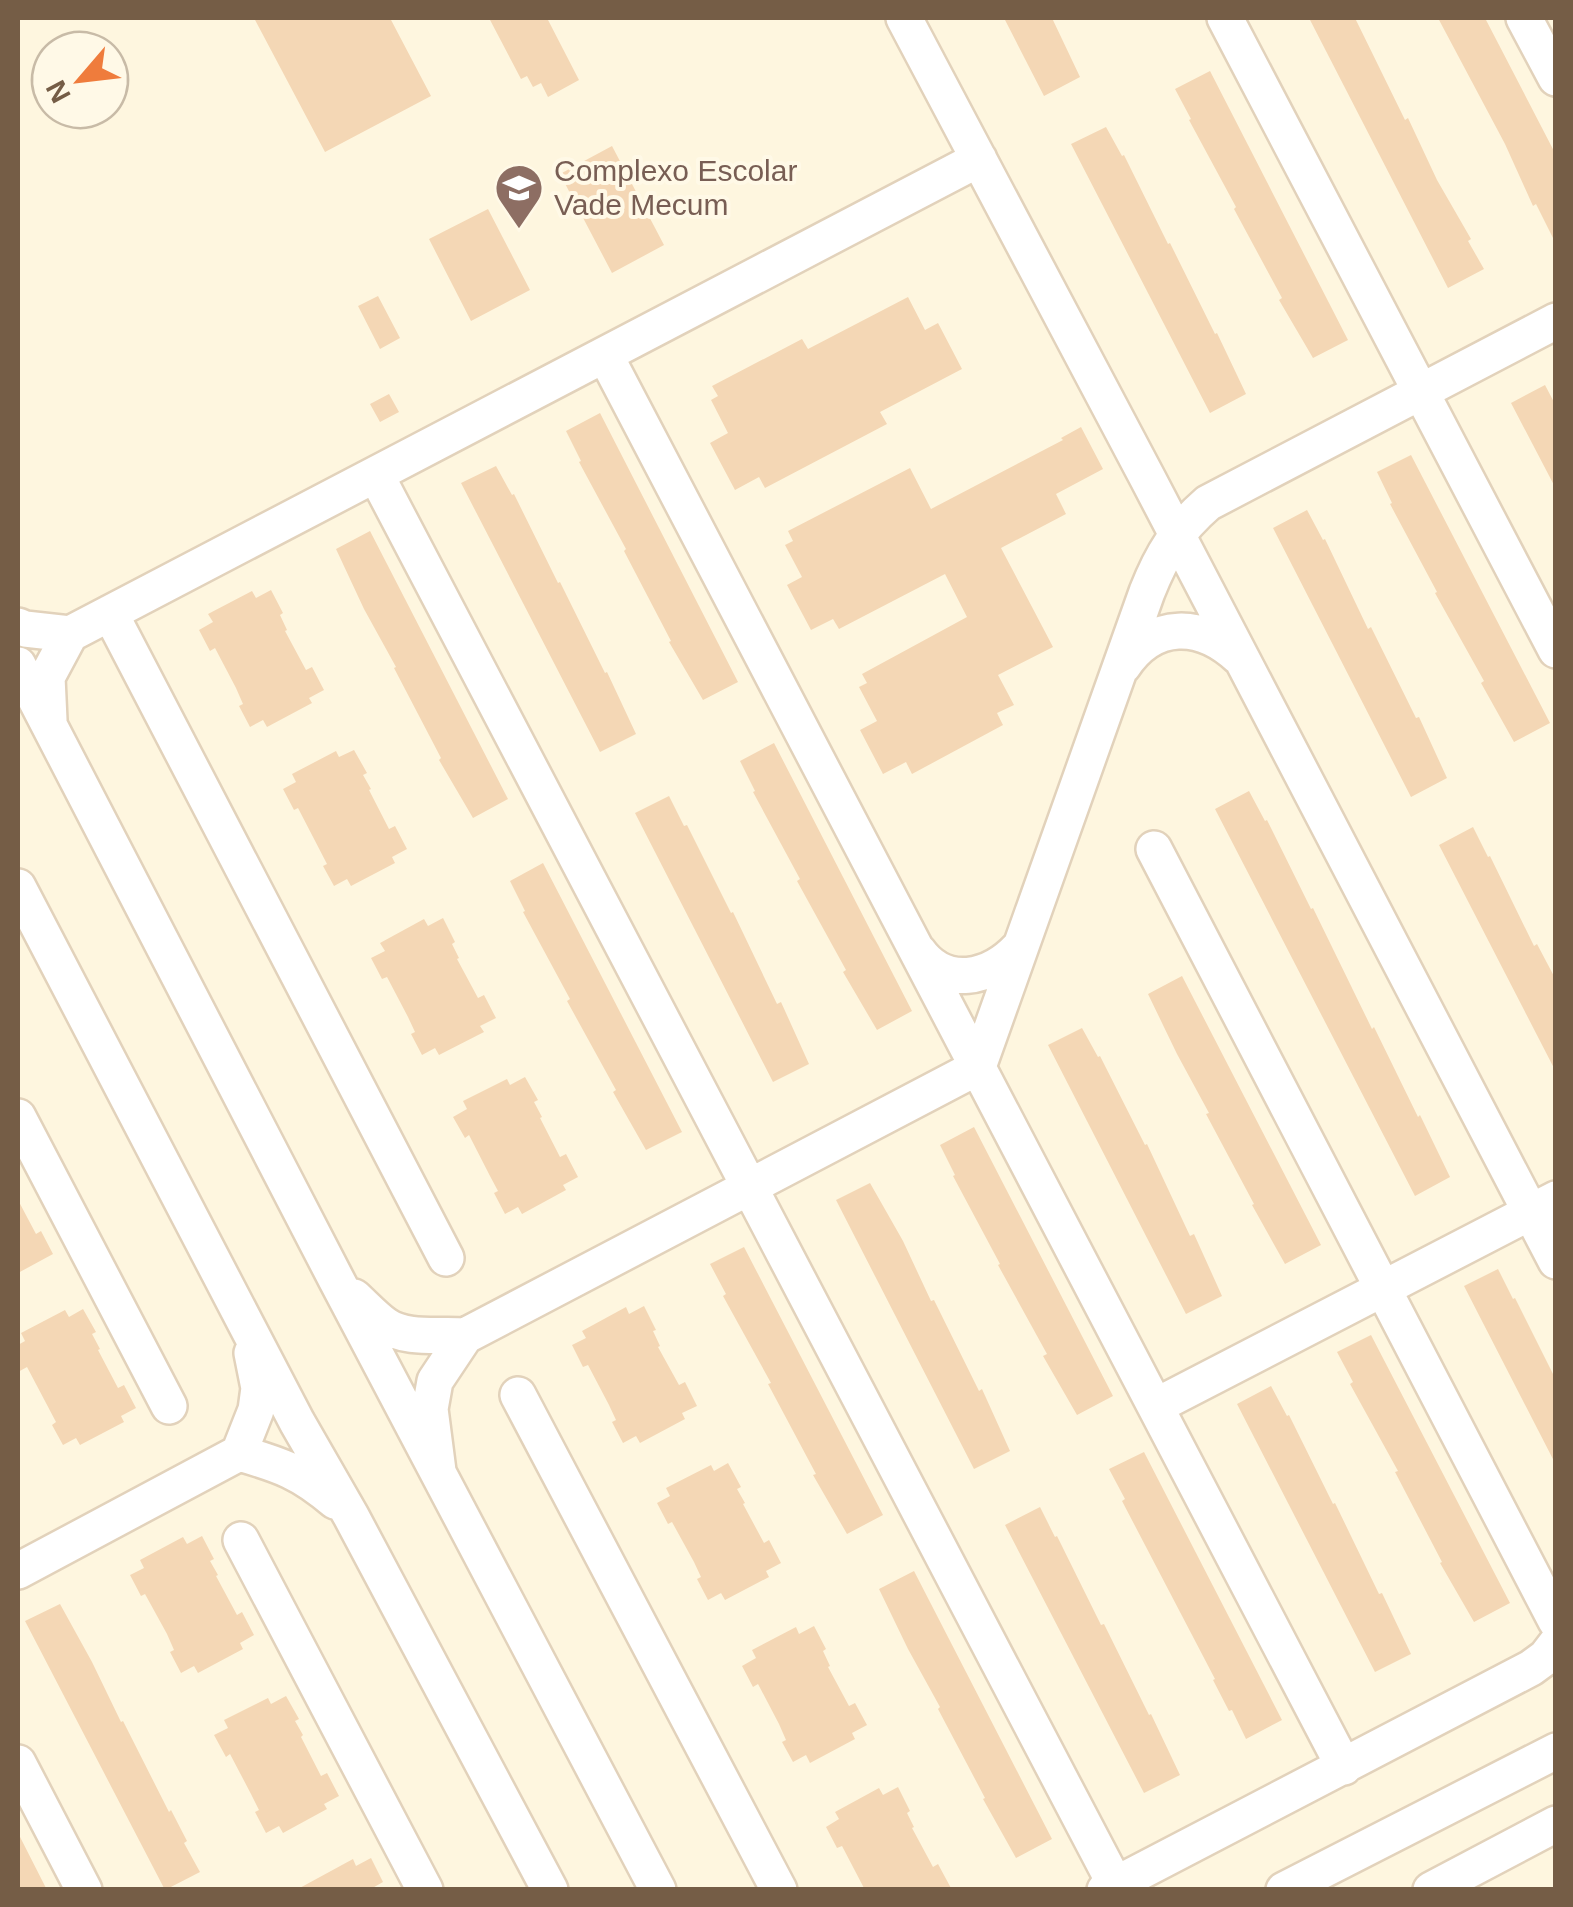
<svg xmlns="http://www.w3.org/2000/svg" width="1573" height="1907" font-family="Arial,sans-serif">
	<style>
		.building { fill: #f4d7b5 }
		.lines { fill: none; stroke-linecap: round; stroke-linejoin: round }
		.minor-casing { stroke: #e2d2bb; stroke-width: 40 }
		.minor { stroke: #fff; stroke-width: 35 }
		.labels { text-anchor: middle; stroke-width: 8; stroke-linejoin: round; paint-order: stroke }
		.education-label { font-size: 30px; fill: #785e54; stroke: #fff9e7; text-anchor: start }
	</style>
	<rect width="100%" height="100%" fill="#fef6df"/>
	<!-- building -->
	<path class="building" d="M254,18H390L431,96L325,152Z
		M489,18H547L579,80L548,97L541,83L533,87L527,76L521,79Z
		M1004,18H1052L1080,77L1044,96Z
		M1309,18H1355L1405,120L1408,118L1437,180L1471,239L1468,241L1484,269L1448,288Z
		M1438,18H1485L1556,155V244L1536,204L1533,206L1505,144Z
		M1210,71L1348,340L1313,358L1279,300L1282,298L1234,209L1236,207L1189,120L1191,119L1175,89Z
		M1106,127L1122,156L1124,155L1168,244L1170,243L1215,334L1217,333L1246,394L1210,413L1071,144Z
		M612,146L664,245L612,273L560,174Z
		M488,209L530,290L471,321L429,239Z
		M378,296L400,338L380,349L358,306Z
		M908,297L925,330L938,323L962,369L880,412L887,424L765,488L759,477L735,490L710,443L728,433L711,400L718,396L712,386L802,339L808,349Z
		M1545,385L1556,406V489L1511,403Z
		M389,394L399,412L380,422L370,404Z
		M600,413L738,682L703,700L669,642L671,641L624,551L626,549L579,462L581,461L566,431Z
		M1081,427L1103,469L1056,494L1066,514L1001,548L1053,647L998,675L1014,705L997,713L1003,725L912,774L906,762L883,774L860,730L877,721L859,687L867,683L862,674L967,617L945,574L839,629L833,619L811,630L787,585L802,577L785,545L793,541L788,531L910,468L931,509L1063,440L1061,438Z
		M1411,455L1550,723L1514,742L1481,683L1484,681L1435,593L1437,592L1390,504L1392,503L1377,472Z
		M496,466L512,495L514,494L558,583L560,582L605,673L607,672L636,734L600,752L461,483Z
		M1307,510L1323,540L1325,539L1368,629L1371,627L1416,718L1419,717L1447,778L1411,797L1273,528Z
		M370,531L508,799L473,818L439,760L441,758L394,668L396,667L364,609L336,549Z
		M271,590L283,613L280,615L287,630L285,631L306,670L312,667L324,690L309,698L312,703L267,727L263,720L250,727L239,706L243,704L236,688L215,648L210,651L199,630L213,622L208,614L252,591L256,598Z
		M774,743L912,1011L877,1030L843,972L846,970L797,881L800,879L753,792L755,791L740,761Z
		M354,750L367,773L363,775L371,789L369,790L389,829L395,826L407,849L392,857L395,863L351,886L347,879L334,886L323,866L327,864L298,808L294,810L283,789L296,782L292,774L336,751L339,757Z
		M1249,791L1265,821L1267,820L1311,909L1313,908L1372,1029L1374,1027L1418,1117L1420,1115L1450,1177L1415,1196L1215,809Z
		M669,796L684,826L687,825L731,913L733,912L777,1004L781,1002L809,1064L773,1082L635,813Z
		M1473,827L1488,857L1490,856L1534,946L1537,944L1556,980V1072L1439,845Z
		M543,863L682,1132L646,1150L613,1092L616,1090L567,1001L570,999L523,912L525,911L510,881Z
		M443,918L455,942L452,944L459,958L457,959L478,998L484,995L496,1018L480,1026L484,1032L439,1055L435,1048L422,1055L411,1034L415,1032L408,1017L387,977L382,979L371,958L385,951L380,943L424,919L428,926Z
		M1182,976L1321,1245L1285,1264L1252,1205L1254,1204L1206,1114L1209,1113L1177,1054L1148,994Z
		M1082,1028L1098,1057L1100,1056L1145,1145L1147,1144L1190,1236L1194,1234L1222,1296L1186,1314L1048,1045Z
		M525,1077L538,1100L534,1102L542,1117L540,1118L560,1157L566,1154L578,1177L563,1185L566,1190L522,1214L518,1207L505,1214L494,1193L498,1191L490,1176L469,1135L465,1138L453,1117L467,1109L463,1101L507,1079L510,1085Z
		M974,1127L1113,1396L1077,1415L1043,1356L1047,1354L998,1265L1000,1264L953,1176L955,1175L940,1145Z
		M870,1183L903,1241L931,1301L934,1300L979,1391L982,1389L1010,1451L974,1469L836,1200Z
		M18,1200L36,1234L41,1231L53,1254L18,1273Z
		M744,1247L883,1515L847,1534L813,1475L816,1474L768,1384L771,1383L723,1296L726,1294L710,1264Z
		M1498,1269L1513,1299L1515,1298L1556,1380V1465L1464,1286Z
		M644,1306L656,1330L653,1331L660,1346L658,1347L679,1385L685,1382L697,1406L682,1413L685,1419L640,1443L636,1436L623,1443L612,1422L616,1420L609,1405L588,1365L583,1367L572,1345L586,1338L582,1331L626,1307L629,1314Z
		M83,1309L96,1332L92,1334L100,1349L98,1350L118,1388L124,1385L136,1408L121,1416L124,1422L80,1445L76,1438L63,1445L52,1425L56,1422L27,1367L18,1372V1345L25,1341L21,1333L65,1310L69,1317Z
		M1371,1335L1510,1603L1474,1622L1440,1563L1442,1562L1395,1472L1398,1471L1350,1384L1353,1382L1337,1352Z
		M1271,1386L1287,1416L1289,1415L1333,1504L1335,1503L1379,1594L1382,1593L1411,1654L1375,1672L1237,1404Z
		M1144,1452L1282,1720L1246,1739L1232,1710L1229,1711L1213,1680L1215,1679L1122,1501L1125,1499L1109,1469Z
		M728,1463L741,1487L737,1489L745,1503L743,1504L764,1543L769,1540L781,1563L766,1571L769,1577L725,1600L721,1593L708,1600L697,1579L701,1577L694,1562L672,1522L668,1524L657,1503L670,1496L666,1488L711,1465L714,1471Z
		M1040,1507L1055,1537L1057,1536L1101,1625L1104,1624L1149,1715L1151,1714L1180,1775L1144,1793L1005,1525Z
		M202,1536L214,1559L210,1561L218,1575L216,1576L237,1615L242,1612L254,1635L240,1643L243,1649L198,1673L194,1666L181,1673L170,1652L174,1650L167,1634L145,1594L141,1596L130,1575L144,1568L140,1560L183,1537L187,1544Z
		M914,1571L1052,1839L1016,1858L983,1799L985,1798L938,1709L940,1707L908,1649L879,1589Z
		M60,1604L92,1662L121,1722L123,1721L169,1812L171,1810L187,1841L184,1843L200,1872L165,1890L25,1621Z
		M814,1626L826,1649L823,1651L830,1666L828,1667L849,1706L855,1703L867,1725L852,1733L855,1739L810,1763L806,1755L793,1762L782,1742L786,1740L779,1724L758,1684L753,1687L742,1666L756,1658L752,1650L796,1627L799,1634Z
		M286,1696L299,1719L295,1721L303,1735L301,1737L321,1776L327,1773L339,1796L324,1804L327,1809L283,1833L279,1826L266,1833L255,1812L259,1810L251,1794L230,1754L226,1757L214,1735L228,1728L224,1720L268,1698L271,1704Z
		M898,1787L910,1811L907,1813L914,1827L912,1828L933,1867L938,1864L952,1890H865L842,1846L837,1848L826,1827L839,1819L835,1812L879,1788L883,1795Z
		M18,1833L47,1890H18Z
		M371,1858L383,1882L369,1890H296L353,1859L356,1866Z"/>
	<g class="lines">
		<!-- minor casing -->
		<g class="minor-casing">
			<path id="minor" d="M904,18L1148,479L1556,1261
				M1225,18L1556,650
				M1524,18L1556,78
				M605,355L1344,1767
				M376,475L1115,1884
				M110,613L446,1258
				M18,626L25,629L70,634
				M18,665L336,1279L658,1890
				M1123,666C1154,620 1201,622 1239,657
				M49,720L47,677L70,634L979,159
				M1154,849L1556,1621
				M18,887L297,1422L351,1516L550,1890
				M918,951C945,989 990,979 1019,948
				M18,1117L169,1406
				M354,1297C364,1306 374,1317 385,1325C406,1340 439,1334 465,1336
				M518,1395L779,1890
				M1156,1406L1556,1199
				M239,1453C281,1465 301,1472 335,1501
				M438,1471L430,1409L435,1381L465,1336L978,1067L1147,592C1162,554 1177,530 1208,503L1556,321
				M241,1540L425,1890
				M18,1571L239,1453L256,1410L259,1388L252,1353
				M18,1763L84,1890
				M1105,1890L1531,1668L1546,1657L1556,1644
				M1284,1890L1556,1751
				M1431,1890L1556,1824"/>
		</g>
		<!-- minor -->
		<use href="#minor" class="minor"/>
	</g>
	<!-- icons -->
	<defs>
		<g id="school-pin" transform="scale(2.5)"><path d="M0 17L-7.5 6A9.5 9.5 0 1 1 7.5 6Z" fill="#8d6e63" stroke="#fff9e7"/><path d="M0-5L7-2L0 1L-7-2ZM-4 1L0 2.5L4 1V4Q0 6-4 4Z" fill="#fff"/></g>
	</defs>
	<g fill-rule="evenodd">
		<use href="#school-pin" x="519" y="188"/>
	</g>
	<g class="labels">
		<!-- education labels -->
		<g class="education-label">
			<text x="554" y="181">Complexo Escolar<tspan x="554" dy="34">Vade Mecum</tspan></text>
		</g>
	</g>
	<!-- border -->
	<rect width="1573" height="1907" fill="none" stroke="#755d46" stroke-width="40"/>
	<!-- north arrow -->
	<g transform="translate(80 80) rotate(242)"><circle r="48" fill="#fff9e7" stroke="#c8bba7" stroke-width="2.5"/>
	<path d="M0-8L18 38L0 25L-18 38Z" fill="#ef7c3c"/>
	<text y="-15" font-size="28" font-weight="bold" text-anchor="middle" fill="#755d46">N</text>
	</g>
</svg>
